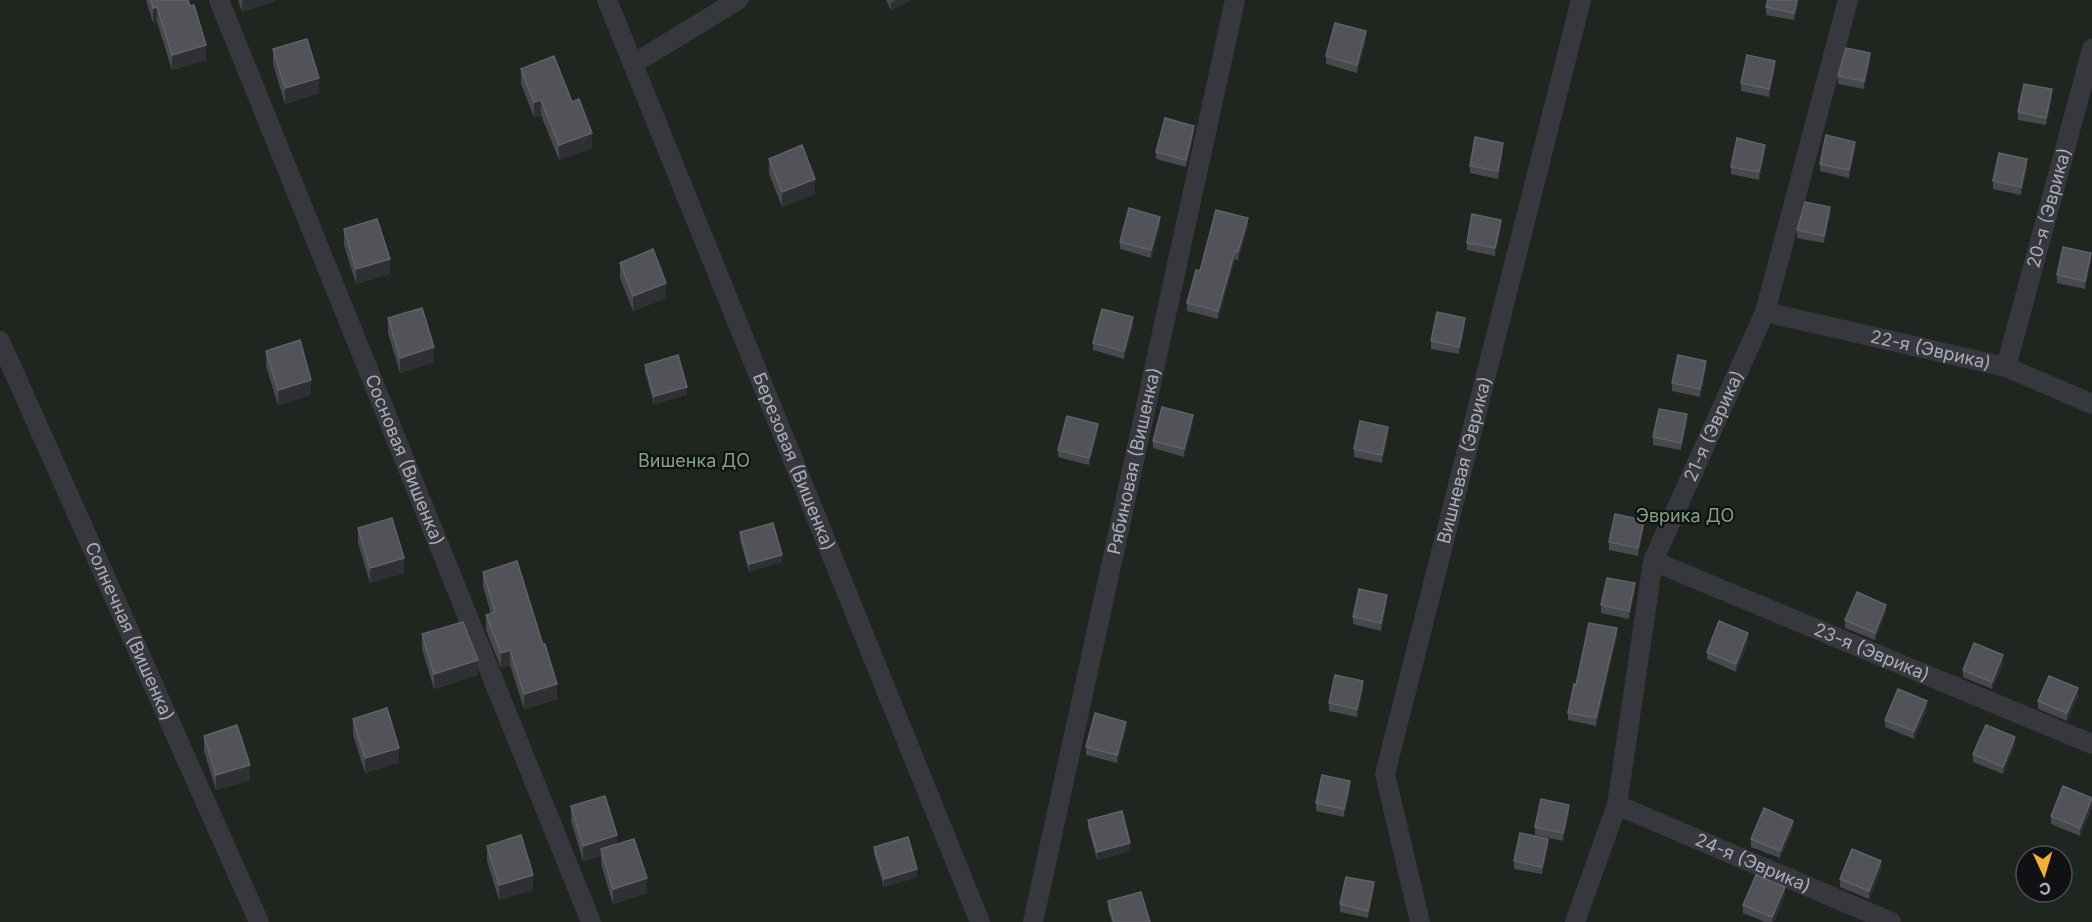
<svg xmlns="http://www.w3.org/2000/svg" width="2092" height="922" font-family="Inter,sans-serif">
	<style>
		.green { fill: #1e261f; fill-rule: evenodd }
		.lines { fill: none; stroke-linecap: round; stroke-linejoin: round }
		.service { stroke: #37383d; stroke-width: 20 }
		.wall { fill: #47494d }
		.shaded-wall { fill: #2f3033 }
		.building { fill: #525359; stroke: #5f6168; stroke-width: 1.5 }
		.labels { text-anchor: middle; stroke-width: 4.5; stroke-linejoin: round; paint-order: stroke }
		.street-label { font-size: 18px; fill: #a8adb8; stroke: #111113 }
		.park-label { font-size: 18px; fill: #7fa381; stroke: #111113 }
	</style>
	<rect width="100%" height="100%" fill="#161618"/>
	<!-- green -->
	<path class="green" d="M0,0H2092V922H0ZM2026,856H2062V892H2026Z"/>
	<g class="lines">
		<!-- service -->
		<g class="service">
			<path id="s1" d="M219,0L591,922"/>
			<path id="s2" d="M607,0L980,922"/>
			<path d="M633,64L738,0"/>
			<path id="s3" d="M1765,312L2006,367L2092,404"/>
			<path id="s4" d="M0,341L259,922"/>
			<path id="s5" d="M2006,367L2092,49"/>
			<path id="s6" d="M1653,561L2092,744"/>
			<path id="s7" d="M1617,805L1891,922"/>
			<path id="s8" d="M1033,922L1235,0"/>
			<path id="s9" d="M1420,922L1385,774L1581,0"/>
			<path id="s10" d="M1575,922L1617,805L1653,561L1765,312L1848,0"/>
		</g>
	</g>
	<!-- wall -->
	<path class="wall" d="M146,0H188L206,60L172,70L157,22L153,23Z
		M238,0H275V1L242,12Z
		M886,0H911L891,10Z
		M1768,0H1799L1794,20L1766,15V7Z
		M1366,39L1357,73L1326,64V56Z
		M273,49L319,93L285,104L273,64Z
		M1870,61L1864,89L1838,84V76Z
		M1775,68L1769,97L1741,91V83Z
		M521,69L572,102L592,148L559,160L541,115L534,117L521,84Z
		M2052,97L2046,125L2018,120V112Z
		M1194,133L1186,167L1156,159V152Z
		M1855,149L1849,178L1820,171V164Z
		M1503,151L1498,179L1470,173V166Z
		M1765,152L1759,180L1731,174V167Z
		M769,159L815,194L782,207L769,174Z
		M2027,167L2021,195L1993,189V181Z
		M1830,215L1824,243L1797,238V230Z
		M1160,225L1151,258L1120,249V242Z
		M1248,226L1238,260L1235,259L1218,319L1187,311V303L1200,271Z
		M1501,228L1495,256L1467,250V243Z
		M344,229L390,274L356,284L344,245Z
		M2091,260L2085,289L2057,283V275Z
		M620,263L666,298L633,311L620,278Z
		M388,318L434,362L400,373L388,333Z
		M1133,325L1124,359L1093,350V343Z
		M1465,326L1459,354L1431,349V341Z
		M266,351L311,395L278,405L266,366Z
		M645,365L687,395L654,404L645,372Z
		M1706,369L1700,397L1672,391V383Z
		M1687,422L1681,450L1653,445V437Z
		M1193,423L1184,457L1153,448V441Z
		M1098,431L1089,465L1058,457V450Z
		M1388,435L1382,463L1354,457V449Z
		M1644,527L1638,556L1609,550V542Z
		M358,528L404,573L370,583L358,543Z
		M740,532L782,562L749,572L740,540Z
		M483,572L557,699L524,709L510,665L501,668L486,630V615L491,614L483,587Z
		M1635,591L1629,619L1601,613V605Z
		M1387,602L1381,631L1353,624V617Z
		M1886,612L1875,640L1845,628V620Z
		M422,634L478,675L434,689L422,649Z
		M1617,636L1596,726L1568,720V713Z
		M1748,641L1736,672L1707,659V652Z
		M2003,663L1992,689L1963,677V670Z
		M1363,689L1357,717L1329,711V703Z
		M2078,696L2067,721L2038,709V701Z
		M1927,709L1914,739L1885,727V720Z
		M353,719L399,763L365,773L353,734Z
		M1126,729L1117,763L1086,755V747Z
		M204,736L250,780L216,790L204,751Z
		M2015,744L2003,774L1973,762V754Z
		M1350,788L1344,817L1316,811V803Z
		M2092,798V807L2080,836L2051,824V816Z
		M571,806L617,844L647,893L613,904L601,864V856L583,861L571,821Z
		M1569,813L1563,841L1535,835V827Z
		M1088,820L1130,851L1097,860L1088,827Z
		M1793,828L1780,858L1751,847V839Z
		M487,846L533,890L499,900L487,861Z
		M874,847L917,877L884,887L874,854Z
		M1548,847L1542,874L1514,869V861Z
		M1881,869L1869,899L1840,887V879Z
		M1374,890L1368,918L1340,912V904Z
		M1785,895L1774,922H1765L1743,913V905Z
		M1108,901L1150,922H1112L1108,909Z"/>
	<!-- shaded-wall -->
	<path class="shaded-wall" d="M242,0H275V1L242,12Z
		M896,0H911L891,10V3Z
		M1797,0H1799L1794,20V13Z
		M157,7V22L153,23V8Z
		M1366,31V39L1357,73V65Z
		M206,45V60L172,70V55Z
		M1870,53V61L1864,89V81Z
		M1775,61V68L1769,97V89Z
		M319,78V93L285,104V88Z
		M2052,89V97L2046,125V118Z
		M541,100V115L534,117V102Z
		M1194,126V133L1186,167V160Z
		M592,133V148L559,160V145Z
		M1855,142V149L1849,178V170Z
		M1503,143V151L1498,179V171Z
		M1765,145V152L1759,180V172Z
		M2027,159V167L2021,195V187Z
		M815,179V194L782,207V192Z
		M1830,207V215L1824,243V236Z
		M1160,217V225L1151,258V250Z
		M1248,218V226L1238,260V252Z
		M1501,220V228L1495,256V248Z
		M1235,251V259L1218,319V311Z
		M2091,253V260L2085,289V281Z
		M390,259V274L356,284V269Z
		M666,283V298L633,311V296Z
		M1133,317V325L1124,359V351Z
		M1465,318V326L1459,354V347Z
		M434,347V362L400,373V358Z
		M1706,361V369L1700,397V389Z
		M311,380V395L278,405V390Z
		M687,387V395L654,404V396Z
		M1687,414V422L1681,450V443Z
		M1193,415V423L1184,457V449Z
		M1098,424V431L1089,465V458Z
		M1388,427V435L1382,463V455Z
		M1644,520V527L1638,556V548Z
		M782,555V562L749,572V564Z
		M404,558V573L370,583V568Z
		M1635,583V591L1629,619V611Z
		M1387,595V602L1381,631V623Z
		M1886,605V612L1875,640V633Z
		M1617,628V636L1596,726V718Z
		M1748,633V641L1736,672V664Z
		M510,650V665L501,668V653Z
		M2003,655V663L1992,689V682Z
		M478,660V675L434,689V674Z
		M1363,681V689L1357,717V709Z
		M557,684V699L524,709V694Z
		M2078,688V696L2067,721V713Z
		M1927,701V709L1914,739V731Z
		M1126,722V729L1117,763V755Z
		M2015,737V744L2003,774V767Z
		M399,748V763L365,773V758Z
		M250,765V780L216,790V775Z
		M1350,781V788L1344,817V809Z
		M2092,799V807L2080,836V828Z
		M1569,805V813L1563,841V833Z
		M1793,821V828L1780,858V851Z
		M617,835V850L601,849V856L583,861V846Z
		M1548,839V847L1542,874V867Z
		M1130,843V851L1097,860V852Z
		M1881,861V869L1869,899V891Z
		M917,869V877L884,887V879Z
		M533,875V890L499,900V885Z
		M647,878V893L613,904V889Z
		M1374,882V890L1368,918V911Z
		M1785,887V895L1774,922H1772V917Z"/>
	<!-- building -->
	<path class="building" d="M151,0H188L190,6L194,5L206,45L172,55L157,7L153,8Z
		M1768,0H1797L1794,13L1766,7Z
		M1335,23L1366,31L1357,65L1326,56Z
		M307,39L319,78L285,88L273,49Z
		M1846,48L1870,53L1864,81L1838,76Z
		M1747,55L1775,61L1769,89L1741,83Z
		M554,56L572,102L579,99L592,133L559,145L541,100L534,102L521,69Z
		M2024,84L2052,89L2046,118L2018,112Z
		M1165,118L1194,126L1186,160L1156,152Z
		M1826,135L1855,142L1849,170L1820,164Z
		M1475,137L1503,143L1498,171L1470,166Z
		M1737,138L1765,145L1759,172L1731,167Z
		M802,145L815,179L782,192L769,159Z
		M1999,153L2027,159L2021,187L1993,181Z
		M1805,202L1830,207L1824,236L1797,230Z
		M1129,208L1160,217L1151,250L1120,242Z
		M1216,210L1248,218L1238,252L1235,251L1218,311L1187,303L1196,270L1200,271Z
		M1472,214L1501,220L1495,248L1467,243Z
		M377,219L390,259L356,269L344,229Z
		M2063,247L2091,253L2085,281L2057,275Z
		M653,249L666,283L633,296L620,263Z
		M422,308L434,347L400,358L388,318Z
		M1102,309L1133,317L1124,351L1093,343Z
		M1437,312L1465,318L1459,347L1431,341Z
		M300,340L311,380L278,390L266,351Z
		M678,355L687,387L654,396L645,365Z
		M1678,355L1706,361L1700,389L1672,383Z
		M1162,407L1193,415L1184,449L1153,441Z
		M1659,409L1687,414L1681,443L1653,437Z
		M1067,416L1098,424L1089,458L1058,450Z
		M1360,421L1388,427L1382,455L1354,449Z
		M1615,514L1644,520L1638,548L1609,542Z
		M392,518L404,558L370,568L358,528Z
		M773,523L782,555L749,564L740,532Z
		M517,561L543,645L545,644L557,684L524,694L510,650L501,653L486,615L495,612L483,572Z
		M1607,578L1635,583L1629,611L1601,605Z
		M1359,589L1387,595L1381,623L1353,617Z
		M1857,592L1886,605L1875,633L1845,620Z
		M1719,621L1748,633L1736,664L1707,652Z
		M463,622L478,660L434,674L422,634Z
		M1589,623L1617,628L1596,718L1568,713L1574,684L1576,685Z
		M1974,643L2003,655L1992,682L1963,670Z
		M1335,675L1363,681L1357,709L1329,703Z
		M2049,676L2078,688L2067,713L2038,701Z
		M1898,689L1927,701L1914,731L1885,720Z
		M387,708L399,748L365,758L353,719Z
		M1095,713L1126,722L1117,755L1086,747Z
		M237,725L250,765L216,775L204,736Z
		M1986,725L2015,737L2003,767L1973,754Z
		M1322,775L1350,781L1344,809L1316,803Z
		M2063,786L2092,798L2080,828L2051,816Z
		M605,796L617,835L583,846L571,806Z
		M1541,799L1569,805L1563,833L1535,827Z
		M1764,808L1793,821L1780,851L1751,839Z
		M1122,811L1130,843L1097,852L1088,820Z
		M1520,833L1548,839L1542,867L1514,861Z
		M521,835L533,875L499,885L487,846Z
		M908,837L917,869L884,879L874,847Z
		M634,839L647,878L613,889L601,849Z
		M1852,849L1881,861L1869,891L1840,879Z
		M1756,875L1785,887L1772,917L1743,905Z
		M1346,877L1374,882L1368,911L1340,904Z
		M1141,892L1150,922H1114L1108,901Z"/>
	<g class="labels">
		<!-- street labels -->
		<g class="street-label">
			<text dy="6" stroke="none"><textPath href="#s5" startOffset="165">20-я (Эврика)</textPath></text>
			<text dy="6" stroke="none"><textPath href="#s3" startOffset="170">22-я (Эврика)</textPath></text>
			<text dy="6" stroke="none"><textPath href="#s10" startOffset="519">21-я (Эврика)</textPath></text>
			<text dy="6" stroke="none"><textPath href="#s1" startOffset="496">Сосновая (Вишенка)</textPath></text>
			<text dy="6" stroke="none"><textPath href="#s2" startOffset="498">Березовая (Вишенка)</textPath></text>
			<text dy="6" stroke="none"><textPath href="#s8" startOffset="472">Рябиновая (Вишенка)</textPath></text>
			<text dy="6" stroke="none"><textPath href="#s9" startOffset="476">Вишневая (Эврика)</textPath></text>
			<text dy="6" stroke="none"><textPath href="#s4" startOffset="318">Солнечная (Вишенка)</textPath></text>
			<text dy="6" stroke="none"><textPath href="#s6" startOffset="237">23-я (Эврика)</textPath></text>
			<text dy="6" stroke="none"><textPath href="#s7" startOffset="148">24-я (Эврика)</textPath></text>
		</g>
		<!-- park labels -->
		<g class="park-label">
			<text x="694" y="467">Вишенка ДО</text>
			<text x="1685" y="522">Эврика ДО</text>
		</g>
	</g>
	<!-- north arrow -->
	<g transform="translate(2044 874) rotate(176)"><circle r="28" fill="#111113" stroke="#4d4f55" stroke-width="1.5"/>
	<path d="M0-4.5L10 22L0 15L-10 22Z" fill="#f2b134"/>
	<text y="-9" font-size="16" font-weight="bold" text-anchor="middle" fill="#a8adb8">С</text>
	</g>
</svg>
